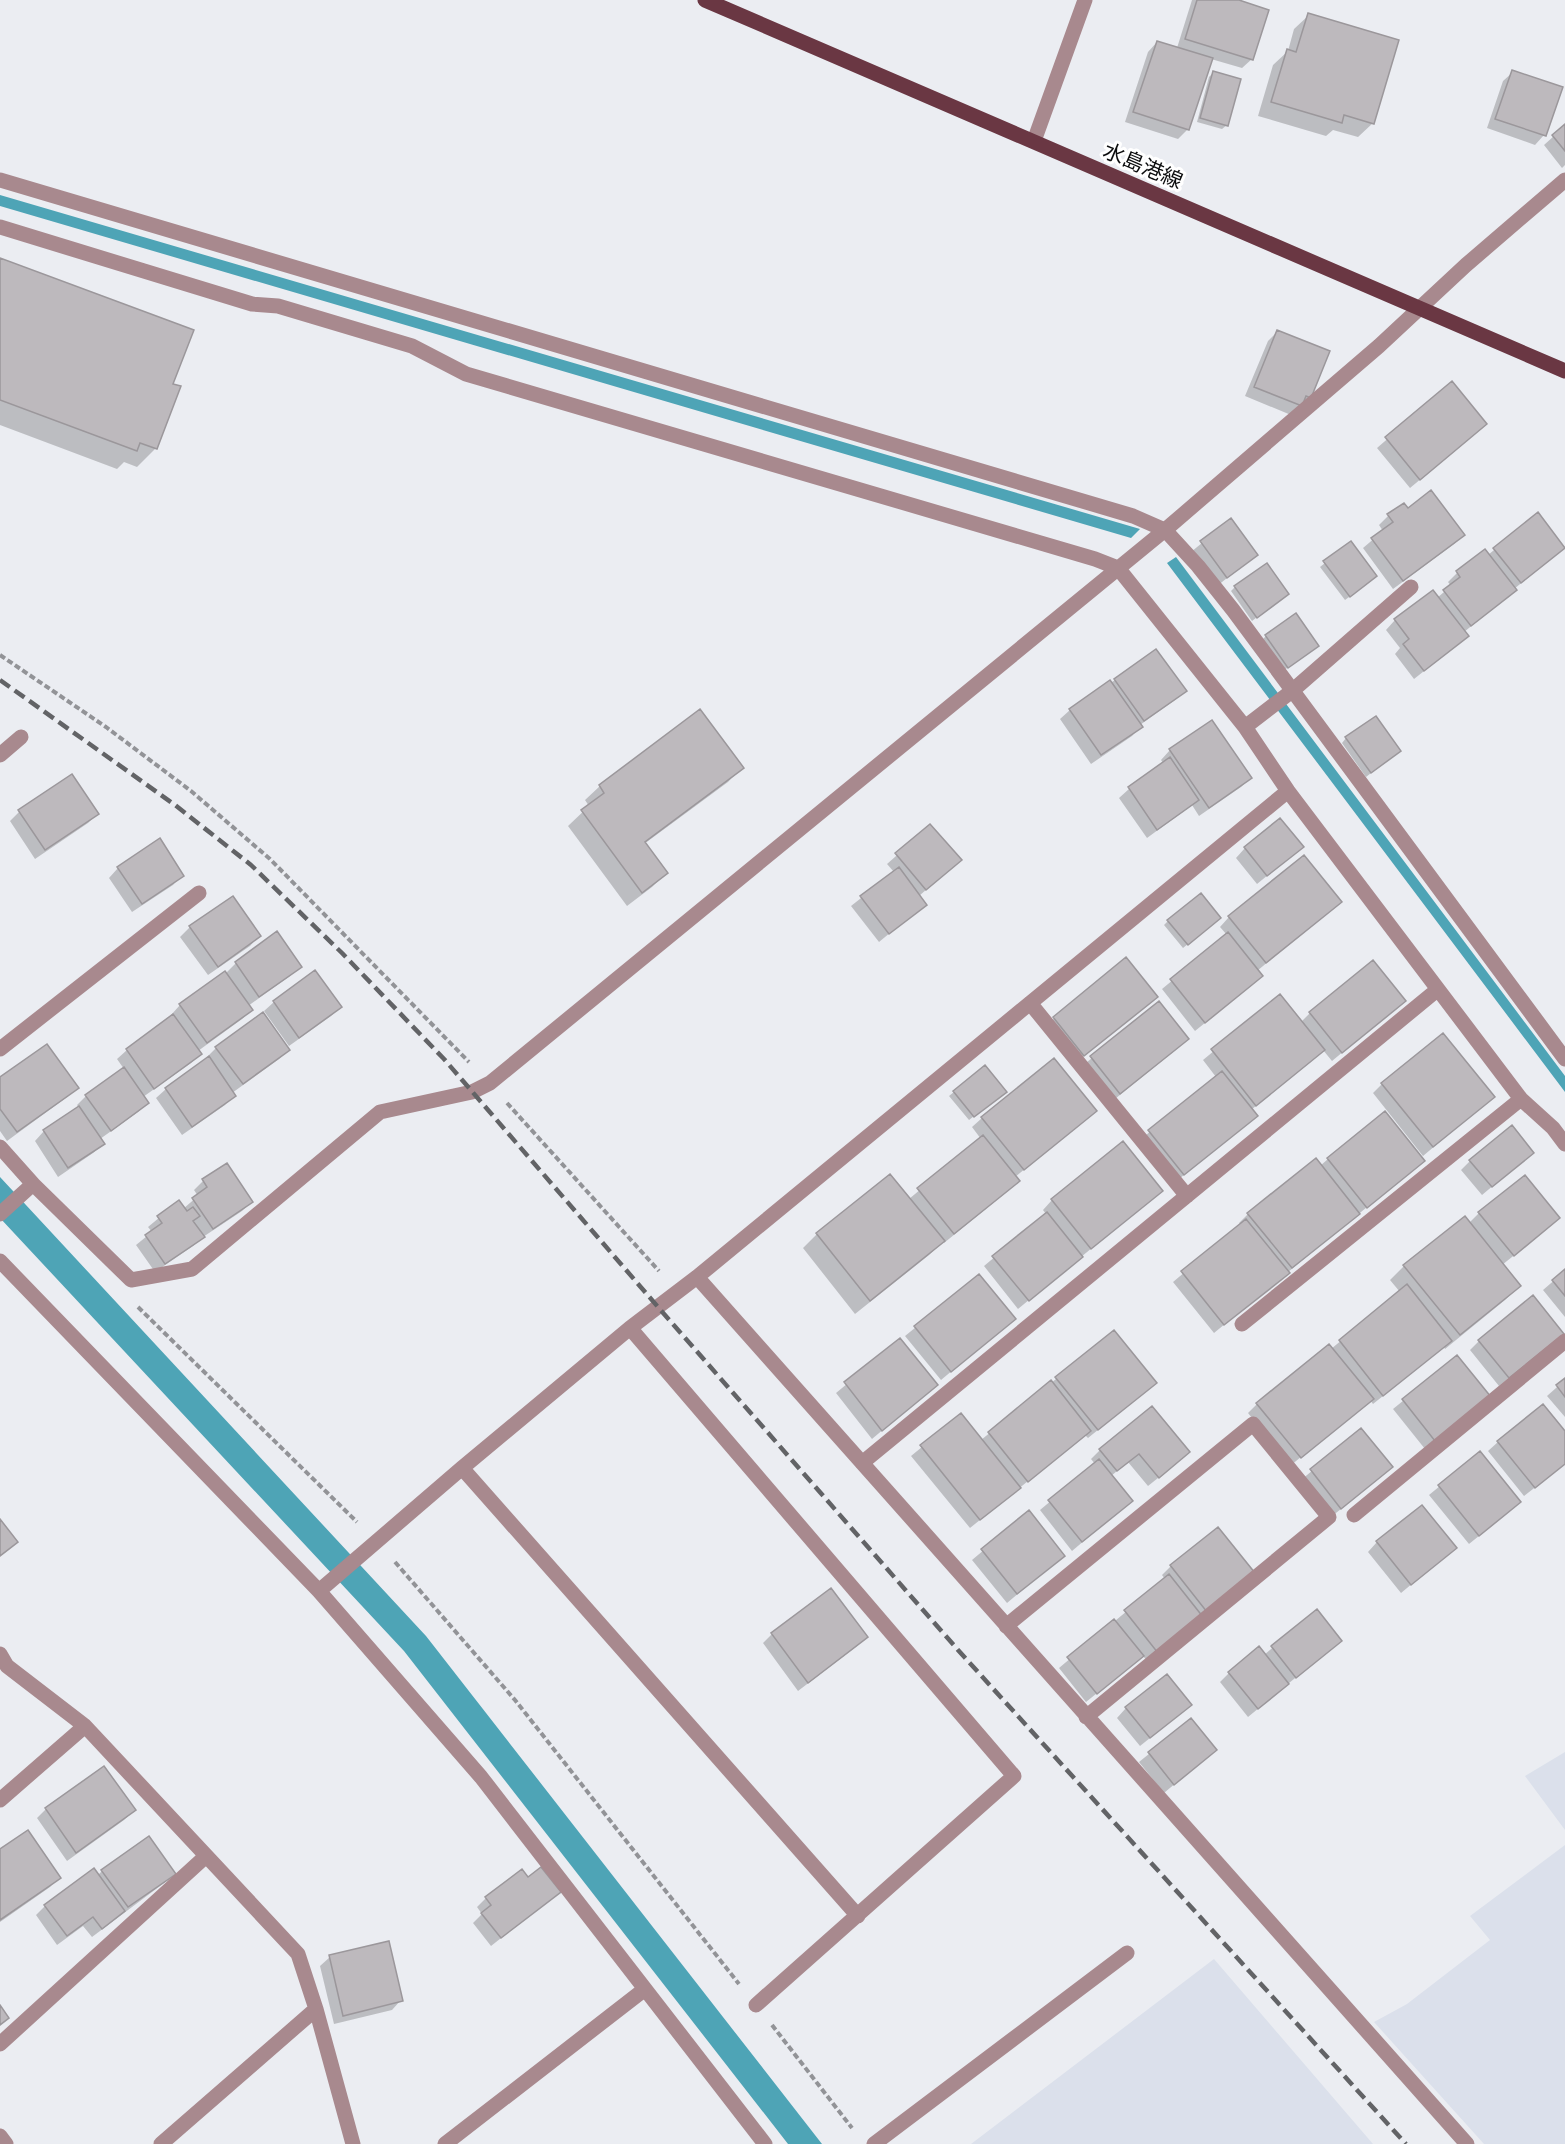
<svg xmlns="http://www.w3.org/2000/svg" width="1565" height="2144" font-family="'Fira Sans','Noto Sans JP',sans-serif">
<style>
.built{fill:#dbe0eb}
.water{fill:#4ea4b6}
.shadow{fill:#0003}
.building{fill:#bdb9bd;stroke:#9b979b;stroke-width:1.5}
.lines{fill:none;stroke-linecap:round;stroke-linejoin:round}
.path{stroke:#929397;stroke-width:4;stroke-dasharray:6 3;stroke-linecap:butt}
.minor{stroke:#a8898e;stroke-width:15}
.major{stroke:#6a3743;stroke-width:15}
.rail{stroke:#626366;stroke-width:4.5;stroke-dasharray:12 6;stroke-linecap:butt}
.labels{text-anchor:middle;dominant-baseline:central;stroke-width:6;stroke-linejoin:round;paint-order:stroke}
.street-label{font-size:21px;fill:#0b0c0d;stroke:#fff}
</style>
<rect width="100%" height="100%" fill="#ebedf2"/>
<path class="built" d="M1565,1752V1830L1525,1776Z
M1565,1845V2144H1484L1374,2022L1407,2004L1490,1940L1470,1916Z
M1214,1959L1373,2144H971Z"/>
<path class="water" d="M0,195L1140,529L1131,538L0,206Z
M1176,557L1565,1076V1092L1167,563Z
M0,1177L426,1636L822,2144H788L404,1651L0,1218Z"/>
<path class="shadow" d="M1192,0H1234L1252,59L1242,68L1211,59L1188,129L1178,139L1125,122L1148,52L1157,42L1177,48Z
M1309,15L1373,123L1358,137L1333,130L1326,136L1258,116L1273,65L1288,51L1294,29Z
M1513,72L1544,135L1535,145L1487,128L1503,81Z
M1213,73L1227,125L1222,129L1197,122L1209,77Z
M1565,126V165L1562,168L1544,145Z
M0,259L171,385L179,387L155,449L137,467L124,462L117,469L0,425Z
M1278,331L1309,397L1291,415L1245,396L1268,341Z
M1452,383L1476,433L1410,488L1377,448Z
M1407,510L1463,535L1454,544L1393,589L1363,548L1383,531L1379,525L1388,516Z
M1538,514L1555,556L1514,589L1515,590L1505,599L1464,632L1467,636L1457,645L1414,679L1395,654L1400,648L1386,630L1395,620L1437,598L1451,586L1448,582L1457,573L1484,551L1488,555Z
M1230,520L1256,555L1217,586L1191,552Z
M1350,543L1371,581L1345,600L1320,567Z
M1235,587L1287,594L1252,621L1231,591Z
M1266,636L1317,646L1283,671L1262,640Z
M1115,680L1185,691L1175,700L1140,725L1141,726L1132,736L1091,764L1060,719L1070,710Z
M700,711L742,767L728,782L644,844L666,873L652,887L627,906L568,826L589,806L585,800L600,786Z
M1346,738L1399,751L1366,777L1342,743Z
M1170,750L1250,778L1241,787L1199,816L1192,805L1147,838L1119,798L1129,789L1164,764L1161,760Z
M72,776L97,814L88,823L35,859L10,821L19,812Z
M930,826L950,869L919,896L925,904L879,942L851,906L894,872L887,864Z
M1302,847L1257,884L1236,858L1245,848Z
M118,868L182,875L173,885L132,912L109,878Z
M232,898L259,936L250,946L208,975L180,937L190,927Z
M1340,902L1257,971L1261,976L1252,985L1195,1031L1162,989L1227,935L1220,927L1229,917Z
M1168,921L1215,922L1183,948L1164,925Z
M276,934L300,967L290,976L248,1006L251,1010L242,1019L198,1051L200,1054L191,1063L143,1097L147,1103L138,1112L100,1139L103,1144L93,1153L58,1177L35,1141L44,1131L79,1108L77,1105L86,1096L124,1069L117,1059L127,1050L172,1016L171,1015L180,1005L225,974L236,963Z
M1126,959L1156,997L1074,1064L1044,1027Z
M315,972L340,1007L331,1016L289,1046L264,1011L274,1002Z
M1280,996L1301,1022L1310,1013L1404,1001L1332,1061L1323,1050L1251,1110L1246,1125L1174,1183L1140,1140L1216,1077L1203,1060Z
M1159,1003L1178,1048L1110,1103L1081,1067Z
M216,1048L288,1050L279,1059L232,1093L234,1095L225,1105L182,1135L156,1098L166,1089L208,1059L207,1057Z
M1054,1060L1095,1111L1015,1177L1018,1181L1009,1190L944,1243L943,1241L929,1255L855,1314L803,1248L817,1234L909,1199L981,1139L972,1127L982,1118Z
M985,1067L1000,1096L969,1120L949,1096Z
M0,1079L77,1088L67,1097L7,1141L0,1131Z
M1382,1084L1493,1097L1423,1156L1373,1093Z
M1123,1143L1161,1191L1018,1309L984,1266L1046,1214L1043,1210L1052,1200Z
M1532,1153L1482,1195L1461,1170L1470,1161Z
M1328,1159L1423,1161L1214,1333L1173,1282L1241,1225L1239,1223L1248,1214L1320,1166Z
M226,1165L251,1202L242,1211L203,1237L193,1246L155,1272L136,1245L152,1232L148,1227L178,1202L183,1209L198,1196L194,1190L203,1181Z
M1479,1213L1548,1228L1502,1265L1519,1286L1505,1300L1445,1349L1444,1347L1373,1404L1370,1400L1290,1466L1248,1413L1257,1404L1331,1349L1400,1292L1390,1280L1404,1266L1469,1223Z
M1565,1271V1317L1543,1290Z
M979,1276L1014,1319L941,1380L905,1336Z
M1562,1334L1499,1386L1470,1350L1479,1341Z
M900,1340L936,1385L872,1439L836,1393Z
M1457,1357L1489,1397L1425,1449L1393,1409Z
M1056,1379L1145,1392L1088,1438L1085,1435L970,1528L911,1456L961,1415L981,1440Z
M1565,1380V1417L1547,1396Z
M1152,1408L1178,1462L1148,1486L1128,1462L1111,1476L1131,1501L1072,1551L1040,1510L1095,1464L1091,1459L1100,1450Z
M1361,1430L1382,1476L1331,1517L1301,1480Z
M1565,1434V1464L1524,1496L1488,1451L1498,1442Z
M1480,1453L1510,1511L1469,1544L1429,1495Z
M1028,1513L1063,1556L1007,1603L972,1560Z
M1377,1542L1455,1548L1401,1593L1368,1552Z
M1171,1566L1253,1573L1148,1662L1143,1656L1086,1702L1059,1668L1165,1579L1162,1575Z
M1316,1611L1340,1641L1248,1717L1220,1682L1229,1673L1264,1655Z
M772,1634L866,1637L857,1646L798,1691L763,1643Z
M1126,1708L1180,1714L1140,1746L1117,1718Z
M1191,1720L1215,1750L1164,1793L1139,1762Z
M46,1809L134,1810L124,1820L67,1861L37,1818Z
M0,1851L59,1877L50,1887L0,1922Z
M102,1871L174,1873L164,1883L92,1937L83,1926L57,1945L36,1915L45,1906L97,1876Z
M528,1879L559,1892L491,1946L473,1923L482,1914L477,1907L486,1898Z
M330,1957L401,2000L392,2010L334,2024L320,1966Z"/>
<path class="building" d="M1197,0H1239L1269,10L1253,60L1185,39Z
M1308,13L1399,40L1374,124L1344,115L1342,123L1271,102L1287,49L1296,52Z
M1157,41L1213,58L1189,130L1133,112Z
M1512,70L1563,87L1546,136L1495,119Z
M1213,71L1241,79L1228,126L1200,118Z
M1565,124V151L1552,135Z
M0,258L194,330L173,384L181,386L157,449L140,443L137,451L0,400Z
M1277,330L1330,351L1311,398L1306,396L1302,406L1254,387Z
M1452,381L1487,424L1420,480L1385,437Z
M1431,490L1465,535L1403,581L1371,538L1393,522L1387,514L1404,503L1408,508Z
M1538,512L1565,548L1521,583L1493,548Z
M1231,518L1258,555L1227,578L1200,541Z
M1351,541L1377,576L1350,597L1323,561Z
M1485,549L1517,590L1471,626L1443,590L1460,577L1456,571Z
M1267,563L1289,594L1257,618L1234,586Z
M1433,590L1469,636L1424,671L1403,644L1409,639L1394,619Z
M1296,613L1319,646L1288,668L1265,635Z
M1156,649L1187,691L1144,721L1114,679Z
M1110,680L1143,727L1101,755L1069,709Z
M700,709L744,768L645,842L668,873L642,893L581,810L604,793L599,785Z
M1376,716L1401,751L1371,773L1345,737Z
M1212,720L1252,778L1209,808L1169,749Z
M1170,757L1199,800L1157,830L1128,787Z
M72,774L99,814L45,850L18,810Z
M1280,818L1304,847L1267,876L1244,847Z
M930,824L962,860L926,890L895,853Z
M160,838L184,876L142,904L117,867Z
M1304,855L1342,902L1266,963L1228,916Z
M899,867L927,905L889,934L860,896Z
M1201,893L1221,918L1188,945L1167,920Z
M233,896L261,936L218,967L189,926Z
M277,931L302,967L259,997L235,962Z
M1228,932L1263,976L1205,1023L1170,979Z
M1126,957L1158,997L1084,1056L1053,1017Z
M1373,960L1406,1001L1342,1053L1309,1012Z
M315,970L342,1007L299,1038L273,1001Z
M225,971L253,1010L207,1043L179,1004Z
M1280,994L1325,1050L1256,1106L1211,1049Z
M1159,1001L1189,1039L1120,1094L1090,1056Z
M263,1012L290,1050L243,1084L215,1047Z
M173,1014L202,1054L154,1089L126,1049Z
M1443,1033L1495,1097L1433,1147L1381,1083Z
M47,1044L79,1088L17,1132L0,1109V1077Z
M209,1056L236,1096L192,1127L165,1088Z
M1054,1058L1097,1111L1024,1170L981,1117Z
M985,1065L1007,1092L974,1117L953,1091Z
M124,1067L149,1103L111,1131L85,1095Z
M1222,1071L1258,1116L1184,1175L1148,1130Z
M79,1106L105,1144L68,1168L43,1130Z
M1385,1111L1425,1161L1367,1208L1327,1158Z
M1512,1125L1534,1153L1492,1187L1469,1160Z
M983,1135L1020,1181L954,1234L917,1188Z
M1123,1141L1163,1191L1091,1249L1051,1199Z
M1316,1158L1360,1214L1292,1268L1247,1213Z
M227,1163L253,1202L213,1229L192,1198L207,1187L202,1179Z
M890,1174L945,1241L870,1301L816,1233Z
M1525,1175L1560,1218L1514,1256L1478,1212Z
M179,1200L187,1211L193,1207L200,1216L193,1221L205,1237L165,1264L145,1235L162,1223L157,1216Z
M1047,1212L1083,1257L1029,1301L992,1256Z
M1465,1216L1521,1286L1460,1335L1403,1265Z
M1246,1219L1290,1273L1224,1325L1181,1271Z
M1565,1269V1296L1552,1280Z
M979,1274L1016,1319L951,1372L914,1326Z
M1407,1284L1452,1341L1383,1396L1339,1340Z
M1533,1295L1564,1334L1509,1378L1478,1340Z
M1114,1330L1157,1383L1098,1430L1055,1377Z
M900,1338L938,1385L882,1431L844,1382Z
M1329,1344L1374,1399L1301,1458L1256,1403Z
M1457,1355L1491,1397L1435,1441L1402,1399Z
M1565,1378V1397L1556,1385Z
M1051,1380L1091,1431L1028,1482L988,1432Z
M1543,1404L1565,1431V1464L1535,1488L1497,1441Z
M1152,1406L1190,1452L1159,1478L1139,1454L1117,1471L1099,1449Z
M961,1413L1021,1488L980,1520L920,1445Z
M1361,1428L1393,1467L1341,1509L1310,1469Z
M1480,1451L1521,1502L1479,1536L1438,1485Z
M1099,1459L1133,1501L1082,1542L1048,1500Z
M1422,1505L1457,1548L1411,1585L1376,1541Z
M1029,1510L1065,1556L1017,1594L981,1549Z
M0,1519L18,1542L0,1556Z
M1218,1527L1255,1573L1207,1612L1170,1565Z
M1169,1574L1203,1617L1158,1653L1124,1610Z
M831,1588L868,1637L808,1683L771,1633Z
M1317,1609L1342,1641L1296,1678L1271,1646Z
M1114,1619L1144,1656L1097,1694L1067,1657Z
M1259,1646L1289,1684L1258,1709L1228,1672Z
M1167,1674L1192,1705L1150,1738L1125,1707Z
M1191,1718L1217,1750L1174,1785L1148,1752Z
M104,1766L136,1810L76,1853L45,1808Z
M28,1830L61,1878L0,1920V1849Z
M149,1836L176,1874L128,1907L101,1870Z
M541,1867L561,1892L501,1938L481,1913L491,1905L485,1897L522,1869L528,1877Z
M94,1868L125,1911L102,1929L93,1917L67,1936L44,1905Z
M389,1941L403,2001L343,2016L329,1955Z
M0,2005L9,2018L0,2025Z"/>
<g class="lines">
<path class="path" d="M0,655L106,727L191,791L270,859L469,1062
M507,1103L659,1271
M138,1307L357,1522
M395,1562L515,1700L739,1984
M772,2025L852,2128"/>
<path class="minor" d="M1034,141L1085,0
M0,180L1133,516L1165,530L1198,566L1233,610L1565,1059
M0,227L252,304L278,306L412,346L466,374L1095,559L1118,568L1245,727L1288,791L1521,1099L1553,1128L1565,1144
M1245,727L1292,691L1411,587
M0,755L21,737
M1030,1003L1187,1196
M0,1049L199,893
M0,1147L33,1184
M0,1214L33,1184L131,1280L192,1269L380,1112L472,1092L490,1083L1165,530L1379,346L1466,265L1565,180
M0,1261L319,1591L481,1777L765,2144
M697,1277L1467,2144
M1242,1324L1521,1099
M630,1328L1014,1776L756,2005
M862,1463L1437,990
M462,1468L858,1916
M1354,1515L1565,1341
M319,1591L462,1468L630,1328L697,1277L1288,791
M1006,1626L1253,1424L1329,1517L1086,1717
M0,1654L7,1666L85,1726
M0,1800L85,1726L298,1954L316,2009L353,2144
M0,2044L205,1857
M0,2136L6,2144
M161,2144L316,2009
M445,2144L645,1989
M874,2144L1127,1953"/>
<path class="major" d="M705,0L1565,371"/>
<path class="rail" d="M0,680L175,805L251,865L342,953L444,1059L658,1307L958,1650L1406,2144"/>
</g>
<g class="labels">
<g class="street-label">
<text transform="translate(1143 166) rotate(23)">水島港線</text>
</g>
</g>
</svg>
